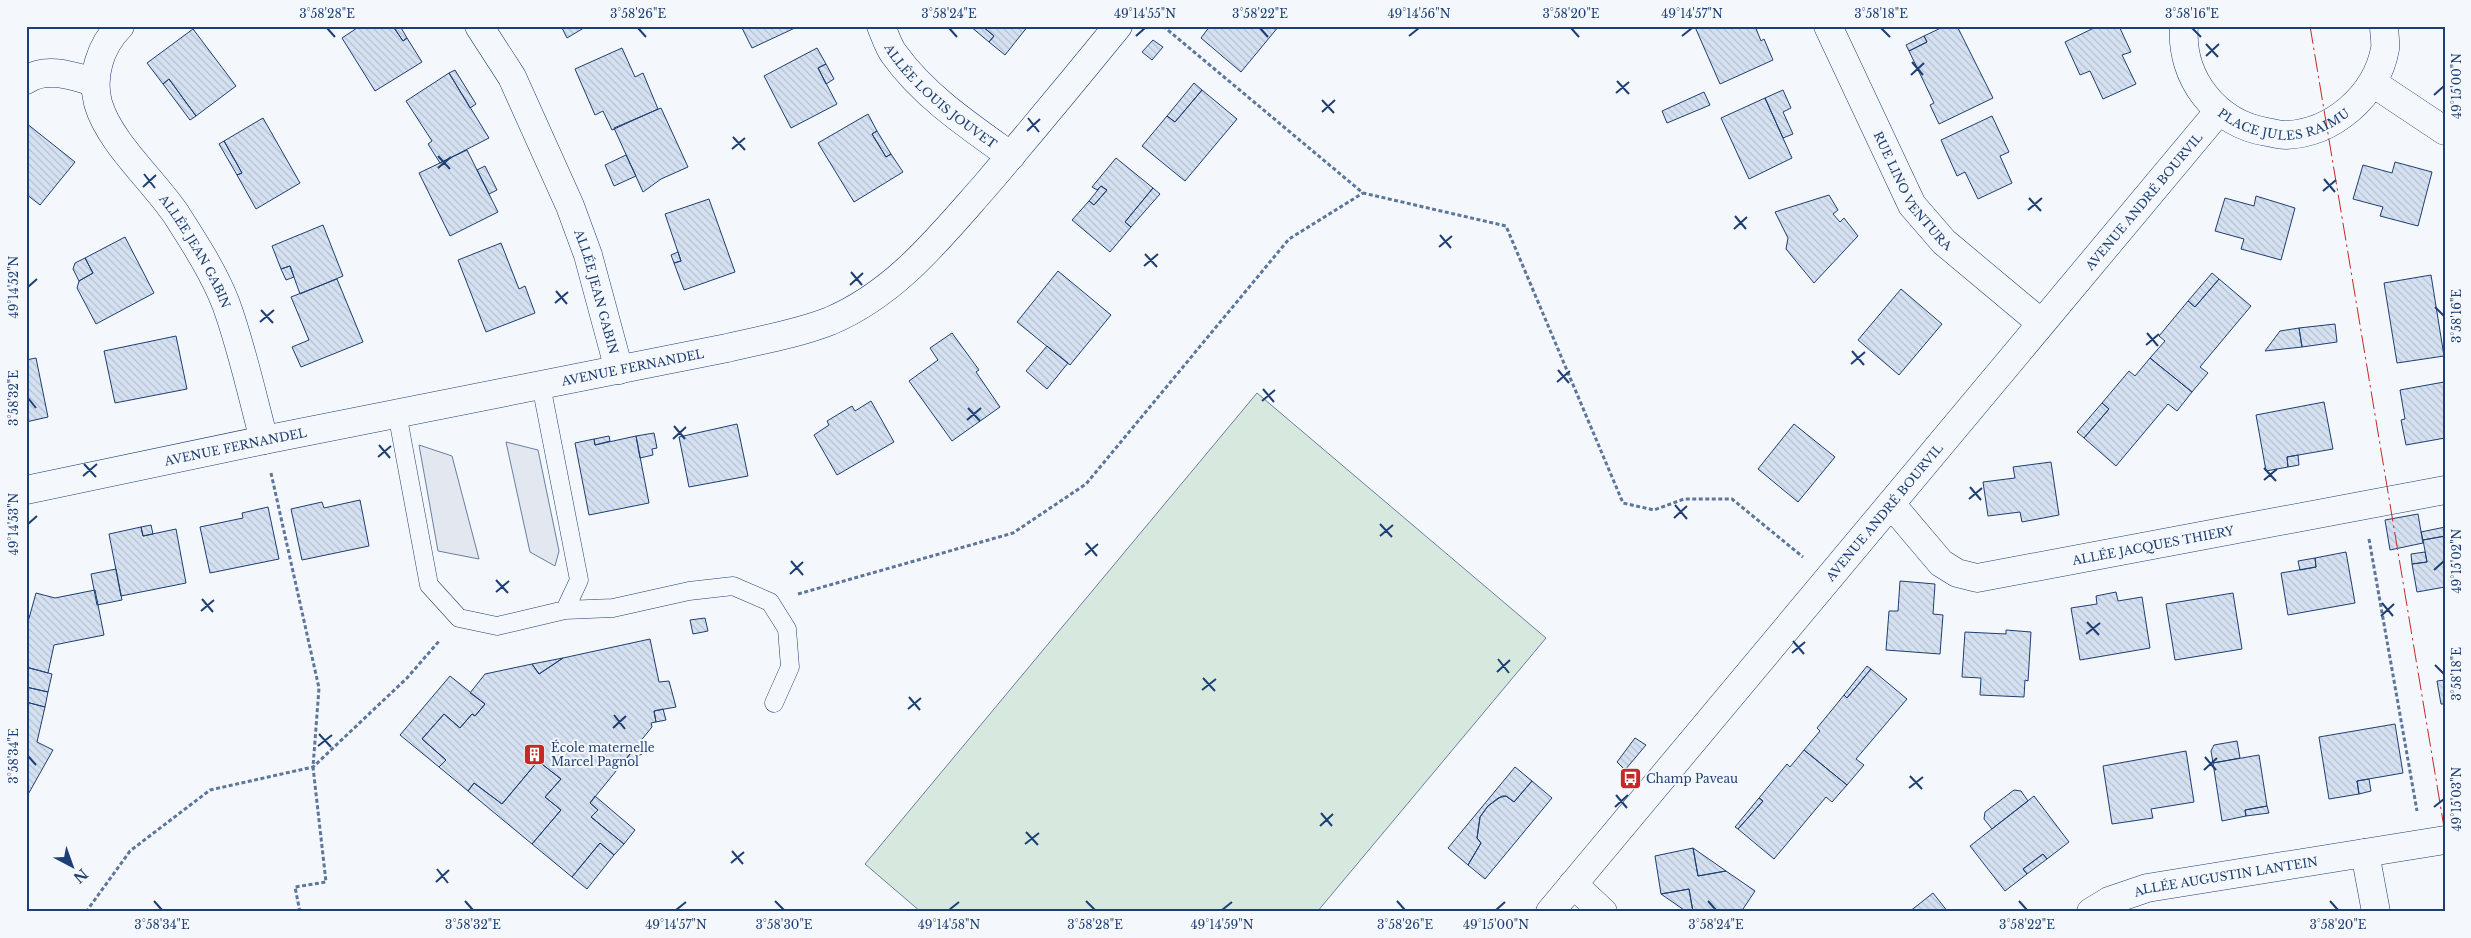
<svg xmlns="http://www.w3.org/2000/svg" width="2471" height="938" font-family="'Libre Baskerville',serif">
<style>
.park{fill:#d7e8df;stroke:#687fa3}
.parking{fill:#e3e8f0;stroke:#687fa3}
.building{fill:url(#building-back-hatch);stroke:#1d3f73}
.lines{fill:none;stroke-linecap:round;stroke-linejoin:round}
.lane-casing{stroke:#1d3f73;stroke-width:19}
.street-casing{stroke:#1d3f73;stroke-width:29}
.path{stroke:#5e769c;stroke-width:3;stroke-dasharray:4 2.5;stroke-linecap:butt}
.lane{stroke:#f4f7fb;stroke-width:18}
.street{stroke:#f4f7fb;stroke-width:28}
.power{stroke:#c62828;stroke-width:1;stroke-dasharray:18 4 2.5 4;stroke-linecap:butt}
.ticks{fill:none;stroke:#1d3f73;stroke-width:2}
.labels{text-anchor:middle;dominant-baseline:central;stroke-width:4;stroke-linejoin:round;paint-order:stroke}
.street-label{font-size:12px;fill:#1d3f73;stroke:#f4f7fb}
.poi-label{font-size:12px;fill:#1d3f73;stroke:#f4f7fb;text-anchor:start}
.neatline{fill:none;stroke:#1d3f73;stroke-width:2}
.ticks-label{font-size:12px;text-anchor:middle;fill:#1d3f73}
</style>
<defs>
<pattern id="building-back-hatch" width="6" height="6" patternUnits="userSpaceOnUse" patternTransform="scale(1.25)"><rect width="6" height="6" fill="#d5e0f0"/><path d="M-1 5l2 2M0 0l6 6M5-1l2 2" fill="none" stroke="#b6c1d1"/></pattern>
</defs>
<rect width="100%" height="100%" fill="#f4f7fb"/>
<path class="park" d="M1257,393L1546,638L1317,912H921L865,864Z"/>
<path class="parking" d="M506,442L538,450L559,551L555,566L530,552Z
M419,445L452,456L479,559L438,551Z"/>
<path class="building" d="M360,26H393L403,41L407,38L422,62L375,91L342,38Z
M396,26H400L407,38L403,41L394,28Z
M561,26H587L567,38Z
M741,26H797V27L752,48Z
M970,26H982L994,36L989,42Z
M982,26H1028L1005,55L989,42L994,36Z
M1210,26H1279L1241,72L1201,38Z
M1755,26L1761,41L1764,39L1773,60L1720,84L1695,27Z
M1945,26H1957L1993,98L1939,124L1930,105L1934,103L1909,51L1927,42L1924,36Z
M2098,26H2119L2131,52L2122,55L2136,84L2103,99L2090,71L2080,75L2065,42Z
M193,29L236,86L196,116L169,79L163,84L147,63Z
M1924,36L1927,42L1909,51L1906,45Z
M1153,40L1163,47L1152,60L1142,52Z
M622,48L635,77L643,73L658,109L612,130L603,111L595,115L575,69Z
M817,48L826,64L818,68L837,104L791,128L764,76Z
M826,64L834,79L826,84L818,68Z
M455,70L476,104L470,108L449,73Z
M449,73L489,138L440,163L428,144L432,141L406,101Z
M169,79L196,116L190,120L163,84Z
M1194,83L1202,90L1175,122L1167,116Z
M1202,90L1237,119L1185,181L1142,146L1167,116L1175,122Z
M1783,90L1791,108L1783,112L1793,134L1783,138L1765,98Z
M1704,92L1710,105L1667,123L1662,111Z
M1765,98L1792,158L1749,179L1721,118Z
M661,108L688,167L661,179L643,192L614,128Z
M868,114L877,131L872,134L886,157L891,154L903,172L854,202L818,143Z
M1992,116L2009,152L2000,156L2012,183L1978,199L1965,172L1957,176L1941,140Z
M263,118L300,183L256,209L237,175L242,173L224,141Z
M26,123L75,162L40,205L26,194Z
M877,131L891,154L886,157L872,134Z
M224,141L242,173L237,175L219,144Z
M467,150L498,212L450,236L419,173Z
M626,155L636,176L614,186L605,165Z
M1116,158L1153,188L1125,222L1131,227L1110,252L1072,220L1089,201L1094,205L1107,190L1101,186L1097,190L1092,187Z
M2395,162L2432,172L2418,226L2380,216L2383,207L2353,199L2363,165L2392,173Z
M485,166L497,190L489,194L477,170Z
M1101,186L1107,190L1094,205L1089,201Z
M1153,188L1160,194L1131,227L1125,222Z
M1829,195L1838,210L1833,214L1840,222L1844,218L1858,236L1814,283L1786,249L1788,238L1775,212Z
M2256,196L2295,208L2281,260L2241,249L2244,239L2215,231L2225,198L2254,206Z
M709,199L735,272L684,290L674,263L681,261L665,214Z
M323,225L343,276L300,294L290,266L281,269L272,246Z
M125,237L154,293L96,324L77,288L79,281L93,273L85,258Z
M501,243L519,289L525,286L535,313L486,332L458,260Z
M678,252L681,261L674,263L671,255Z
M85,258L93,273L79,281L73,269L75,263Z
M290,266L294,277L286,280L281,269Z
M1058,271L1111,315L1070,365L1017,322Z
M2212,273L2219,279L2195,307L2188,301Z
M2431,275L2444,356L2397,363L2384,283Z
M337,279L363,342L301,367L292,347L309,340L291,297Z
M2219,279L2251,306L2200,367L2208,373L2192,392L2150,358L2165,341L2159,336L2188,301L2195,307Z
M1901,289L1942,324L1899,375L1858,340Z
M2335,324L2337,342L2302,347L2299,328Z
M2299,328L2302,347L2265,351L2280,331Z
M952,333L979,370L976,372L1000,407L952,441L909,381L938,360L930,348Z
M176,336L187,389L115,403L104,351Z
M1047,346L1068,363L1047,389L1026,371Z
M36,358L48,417L26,422V360Z
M2150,358L2192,392L2177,411L2168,404L2116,466L2084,438L2109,409L2102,403L2129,371L2135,376Z
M2444,382L2445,438L2406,445L2401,420L2405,419L2400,390Z
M871,401L894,442L837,475L814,435L829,425L827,421L852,406L855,411Z
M2324,402L2333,449L2287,457L2288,467L2266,471L2256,415Z
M2102,403L2109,409L2084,438L2077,432Z
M737,424L748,476L689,487L679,437Z
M1794,424L1835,457L1798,502L1758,469Z
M654,433L657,448L652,449L653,455L640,458L636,436Z
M609,436L610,441L595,445L594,439Z
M636,436L649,503L589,515L575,443L594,439L595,445Z
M2298,455L2299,465L2288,467L2287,457Z
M2051,462L2059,515L2022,522L2020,512L1988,516L1983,482L2015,478L2013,467Z
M360,500L369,546L302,560L291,509L322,502L324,508Z
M268,507L279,559L210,573L200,527L243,518L242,513Z
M2418,514L2423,543L2390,550L2385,520Z
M151,525L153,534L143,536L141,527Z
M141,527L143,536L176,529L186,583L121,596L109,534Z
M2445,527V536L2423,540L2421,532Z
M2445,536V587L2417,592L2412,564L2427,562L2423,540Z
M2346,552L2355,603L2288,615L2281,573L2316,567L2315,558Z
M2425,552L2427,562L2412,564L2411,554Z
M2315,558L2316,567L2300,570L2298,561Z
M116,569L122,600L97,605L91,574Z
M1900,581L1935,584L1933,614L1943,615L1940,654L1886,650L1889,611H1898Z
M95,590L104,635L54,645L48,673L26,667V629L36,593L55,598Z
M2116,592L2118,601L2142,597L2150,648L2080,660L2071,608L2097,604L2096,596Z
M2233,593L2242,649L2175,660L2166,604Z
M705,618L708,631L693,634L690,620Z
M2006,630L2031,632L2028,681L2025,680L2024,697L1980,695L1981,678L1962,677L1965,632L2006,634Z
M650,639L659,682L669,681L676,707L654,711L656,722L651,723L652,727L590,803L598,810L591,817L624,844L614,855L600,843L572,877L532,844L561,810L545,797L561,779L538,761L502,804L474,783L468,791L439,767L446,760L422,739L444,714L460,728L472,714L475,716L485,704L470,693L485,674L532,664L539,674L563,658Z
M563,658L539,674L532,664Z
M1867,666L1871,669L1847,698L1844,695Z
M26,667L52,674L48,692L26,687Z
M1871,669L1907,699L1856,759L1864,765L1847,785L1804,750L1820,731L1817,728L1831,711L1844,695L1847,698Z
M450,676L485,704L475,716L472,714L460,728L444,714L422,739L446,760L439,767L400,735Z
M2445,680V710L2444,704H2441L2437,681Z
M26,687L48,692L45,707L26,702Z
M26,702L45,707L37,742L53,750L26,798Z
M663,709L666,720L656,722L654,711Z
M2395,724L2403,773L2357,781L2359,794L2329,799L2319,737Z
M1635,738L1646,745L1625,770L1617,762Z
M2237,741L2240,758L2213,763L2211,751L2214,745Z
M636,747L642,754L622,764Z
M1804,750L1847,785L1832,802L1826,797L1774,859L1738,829L1763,801L1759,798L1787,764L1790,767Z
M2186,751L2194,802L2151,809L2153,818L2112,824L2103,766Z
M2259,755L2267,806L2245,810L2246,816L2222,821L2213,763Z
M538,761L561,779L545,797L561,810L532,844L468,791L474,783L502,804Z
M1515,767L1532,781L1514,802L1506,796H1502L1488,806L1480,817L1477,838L1481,843L1468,865L1448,848Z
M2369,779L2371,791L2359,794L2357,781Z
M1532,781L1552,798L1485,879L1468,865L1481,843L1477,838L1480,817L1488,806L1498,798L1506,796L1514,802Z
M2014,790L2021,791L2028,801L1992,829L1984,819L1985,812Z
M595,796L635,830L624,844L591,817L598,810L590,803Z
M2034,796L2069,842L2047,859L2043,854L2023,869L2027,874L2005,891L1970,846Z
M1759,798L1763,801L1738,829L1735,827Z
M2267,806L2269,813L2246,816L2245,810Z
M600,843L614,855L587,889L572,877Z
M1693,848L1726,871L1698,876Z
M1693,848L1698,876L1726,871L1755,891L1741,912H1693L1689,889L1661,894L1655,856Z
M2043,854L2047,859L2027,874L2023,869Z
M1689,889L1693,912H1687L1661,894Z
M1933,893L1948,912H1909Z"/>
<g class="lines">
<defs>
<path id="lane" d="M397,413L429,585L459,618L497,626L565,610L579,580L541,385
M565,610L613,608L689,591L733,586L770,602L787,629L790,667L774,703"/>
<g id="street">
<path id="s1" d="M120,26C100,46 91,76 98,103C109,142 153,180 176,214C194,242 214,273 226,304C242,348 252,395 264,440"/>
<path id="s2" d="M479,26L512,77L570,206L588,255L619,370"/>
<path id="s3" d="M881,26C885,35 888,46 894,54C924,96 969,126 1011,156"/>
<path id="s4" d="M1828,26L1912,205L1944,242L2041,323"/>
<path id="s5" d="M2184,26C2180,78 2216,124 2267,132C2273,133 2280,135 2286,135C2333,133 2376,96 2385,49C2386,42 2384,33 2384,26"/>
<path d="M26,80C46,66 73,76 94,82"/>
<path d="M2373,83L2445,131"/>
<path id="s6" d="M26,490L264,440L727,348C761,340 797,334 830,321C896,293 939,238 985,186C1030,133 1074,80 1118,26"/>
<path id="s7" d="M1891,504L1941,563L1957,573L1977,578L2445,490"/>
<path d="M2365,853L2376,912"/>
<path d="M1573,884L1603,912"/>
<path id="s8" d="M1550,912L2218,112"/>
<path id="s9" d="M2091,912L2109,901L2147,888L2445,840"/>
</g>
</defs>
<use href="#lane" class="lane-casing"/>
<use href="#street" class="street-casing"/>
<path class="path" d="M1163,26L1363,193L1506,226L1623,503L1654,510L1684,499H1732L1803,557
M271,473L319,688L313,767L326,882L295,887L300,912
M2369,539L2417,811
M798,594L1013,533L1086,484L1289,239L1363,193
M86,912L130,851L210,790L313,767L407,678L440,640"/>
<use href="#lane" class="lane"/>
<use href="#street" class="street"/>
<path class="power" d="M2310,26L2445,833"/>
</g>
<path class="ticks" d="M327,28L335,37M638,28L646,37M949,28L957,37M1260,28L1268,37M1571,28L1579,37M1881,28L1890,37M2192,28L2201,37M1136,36L1145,28M1409,36L1419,28M1682,36L1692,28M2206,44L2218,57M2206,56L2219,44M1912,62L1923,75M1911,75L1924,63M1617,81L1629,94M1616,93L1629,82M2434,95L2444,86M1322,100L1334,113M1322,112L1335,100M1028,118L1039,132M1027,131L1040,119M733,137L745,150M732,149L745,138M438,156L450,169M438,168L451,157M144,174L155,188M2324,179L2335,192M143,187L156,175M2323,191L2336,180M2029,198L2041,211M2028,210L2042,198M1735,216L1746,229M1734,229L1747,217M1440,235L1451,248M1439,247L1452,236M1145,254L1157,267M1144,266L1158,254M851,272L862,285M850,285L863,273M28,287L37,279M556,291L567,304M555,303L568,292M2435,307L2444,316M261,310L273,323M260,322L274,310M2147,333L2158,346M2146,345L2159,334M1852,351L1864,365M1851,364L1865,352M1558,370L1569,383M1557,382L1570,371M1263,389L1274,402M28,398L36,408M1262,401L1275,390M968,408L980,421M967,420L981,408M674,426L685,439M673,439L686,427M379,445L390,458M378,457L391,446M84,464L96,477M2264,468L2276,481M83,476L97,464M2264,480L2277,469M1970,487L1981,500M1969,499L1982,488M1675,505L1687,519M1674,518L1687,506M28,524L37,516M1380,524L1392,537M1380,536L1393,525M1086,543L1097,556M1085,555L1098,544M791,561L803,575M2434,570L2444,561M790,574L803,562M496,580L508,593M496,592L509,581M202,599L213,612M2382,603L2393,616M201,611L214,600M2381,616L2394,604M2087,622L2099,635M2086,634L2100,623M1793,641L1804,654M1792,653L1805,642M1498,659L1509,673M2435,665L2444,674M1497,672L1510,660M1203,678L1215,691M1202,690L1216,679M909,697L920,710M908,709L921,698M614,715L625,729M613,728L626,716M319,734L331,747M318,746L332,735M28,756L36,765M2205,757L2216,770M2204,770L2217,758M1910,776L1922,789M1909,788L1923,777M1616,795L1627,808M1615,807L1628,795M2434,807L2444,799M1321,813L1332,826M1320,826L1333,814M1026,832L1038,845M1025,844L1039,833M732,851L743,864M731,863L744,852M437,869L448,883M436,882L449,870M154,901L162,910M465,901L473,910M775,901L784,910M1086,901L1095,910M1397,901L1405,910M1708,901L1716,910M2019,901L2027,910M2330,901L2338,910M676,910L686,902M949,910L959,902M1222,910L1232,902M1496,910L1505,902"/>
<defs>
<symbol id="building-square" viewBox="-11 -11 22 22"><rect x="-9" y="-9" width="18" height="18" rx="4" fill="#c62828" stroke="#f4f7fb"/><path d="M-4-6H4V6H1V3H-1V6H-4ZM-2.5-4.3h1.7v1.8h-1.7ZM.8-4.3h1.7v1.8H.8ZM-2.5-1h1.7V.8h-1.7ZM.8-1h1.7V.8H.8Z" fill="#fff"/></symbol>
<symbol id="bus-square" viewBox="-11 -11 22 22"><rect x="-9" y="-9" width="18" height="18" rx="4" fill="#c62828" stroke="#f4f7fb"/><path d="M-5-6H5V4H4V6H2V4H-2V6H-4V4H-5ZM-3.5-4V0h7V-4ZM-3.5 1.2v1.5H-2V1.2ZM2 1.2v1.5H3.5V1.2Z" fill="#fff"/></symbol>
</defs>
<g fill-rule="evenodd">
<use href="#building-square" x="522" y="742" width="25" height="25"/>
<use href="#bus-square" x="1618" y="766" width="25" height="25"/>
</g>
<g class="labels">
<g class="street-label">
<text stroke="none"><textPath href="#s3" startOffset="94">ALLÉE LOUIS JOUVET</textPath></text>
<text stroke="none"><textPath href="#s5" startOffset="165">PLACE JULES RAIMU</textPath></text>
<text stroke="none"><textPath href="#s4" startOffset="186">RUE LINO VENTURA</textPath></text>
<text stroke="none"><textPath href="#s8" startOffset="926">AVENUE ANDRÉ BOURVIL</textPath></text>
<text stroke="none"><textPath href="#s1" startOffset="262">ALLÉE JEAN GABIN</textPath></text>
<text stroke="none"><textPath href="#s2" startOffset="292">ALLÉE JEAN GABIN</textPath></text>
<text stroke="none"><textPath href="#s6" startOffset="619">AVENUE FERNANDEL</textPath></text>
<text stroke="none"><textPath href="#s6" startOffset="214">AVENUE FERNANDEL</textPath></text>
<text stroke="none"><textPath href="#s8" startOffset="521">AVENUE ANDRÉ BOURVIL</textPath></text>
<text stroke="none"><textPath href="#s7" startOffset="296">ALLÉE JACQUES THIERY</textPath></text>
<text stroke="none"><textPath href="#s9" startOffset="141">ALLÉE AUGUSTIN LANTEIN</textPath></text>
</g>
<g class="poi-label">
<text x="551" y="747">École maternelle<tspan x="551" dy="14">Marcel Pagnol</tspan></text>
<text x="1646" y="778">Champ Paveau</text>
</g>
</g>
<rect width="2471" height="938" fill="none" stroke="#f4f7fb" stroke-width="55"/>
<g transform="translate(72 866) rotate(139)" stroke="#f4f7fb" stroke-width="4" paint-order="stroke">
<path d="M0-4L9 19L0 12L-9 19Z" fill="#1d3f73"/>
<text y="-8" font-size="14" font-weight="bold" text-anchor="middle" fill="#1d3f73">N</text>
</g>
<rect x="28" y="28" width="2416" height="882" class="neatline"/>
<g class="ticks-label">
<text x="327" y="18">3°58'28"E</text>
<text x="638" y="18">3°58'26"E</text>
<text x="949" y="18">3°58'24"E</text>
<text x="1145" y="18">49°14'55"N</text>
<text x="1260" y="18">3°58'22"E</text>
<text x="1419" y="18">49°14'56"N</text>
<text x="1571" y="18">3°58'20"E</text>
<text x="1692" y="18">49°14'57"N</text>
<text x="1881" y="18">3°58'18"E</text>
<text x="2192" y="18">3°58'16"E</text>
<text transform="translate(2457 86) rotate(-90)" y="4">49°15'00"N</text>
<text transform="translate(14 287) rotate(-90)" y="4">49°14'52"N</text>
<text transform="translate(2457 316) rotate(-90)" y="4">3°58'16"E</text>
<text transform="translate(14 398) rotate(-90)" y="4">3°58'32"E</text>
<text transform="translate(14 524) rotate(-90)" y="4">49°14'53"N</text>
<text transform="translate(2457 561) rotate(-90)" y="4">49°15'02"N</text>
<text transform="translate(2457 674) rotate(-90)" y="4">3°58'18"E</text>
<text transform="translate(14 756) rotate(-90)" y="4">3°58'34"E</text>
<text transform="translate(2457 799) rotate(-90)" y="4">49°15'03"N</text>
<text x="162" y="929">3°58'34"E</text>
<text x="473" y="929">3°58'32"E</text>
<text x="676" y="929">49°14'57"N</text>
<text x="784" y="929">3°58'30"E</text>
<text x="949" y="929">49°14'58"N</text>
<text x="1095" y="929">3°58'28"E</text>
<text x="1222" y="929">49°14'59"N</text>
<text x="1405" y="929">3°58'26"E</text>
<text x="1496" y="929">49°15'00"N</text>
<text x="1716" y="929">3°58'24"E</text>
<text x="2027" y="929">3°58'22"E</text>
<text x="2338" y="929">3°58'20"E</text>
</g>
</svg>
